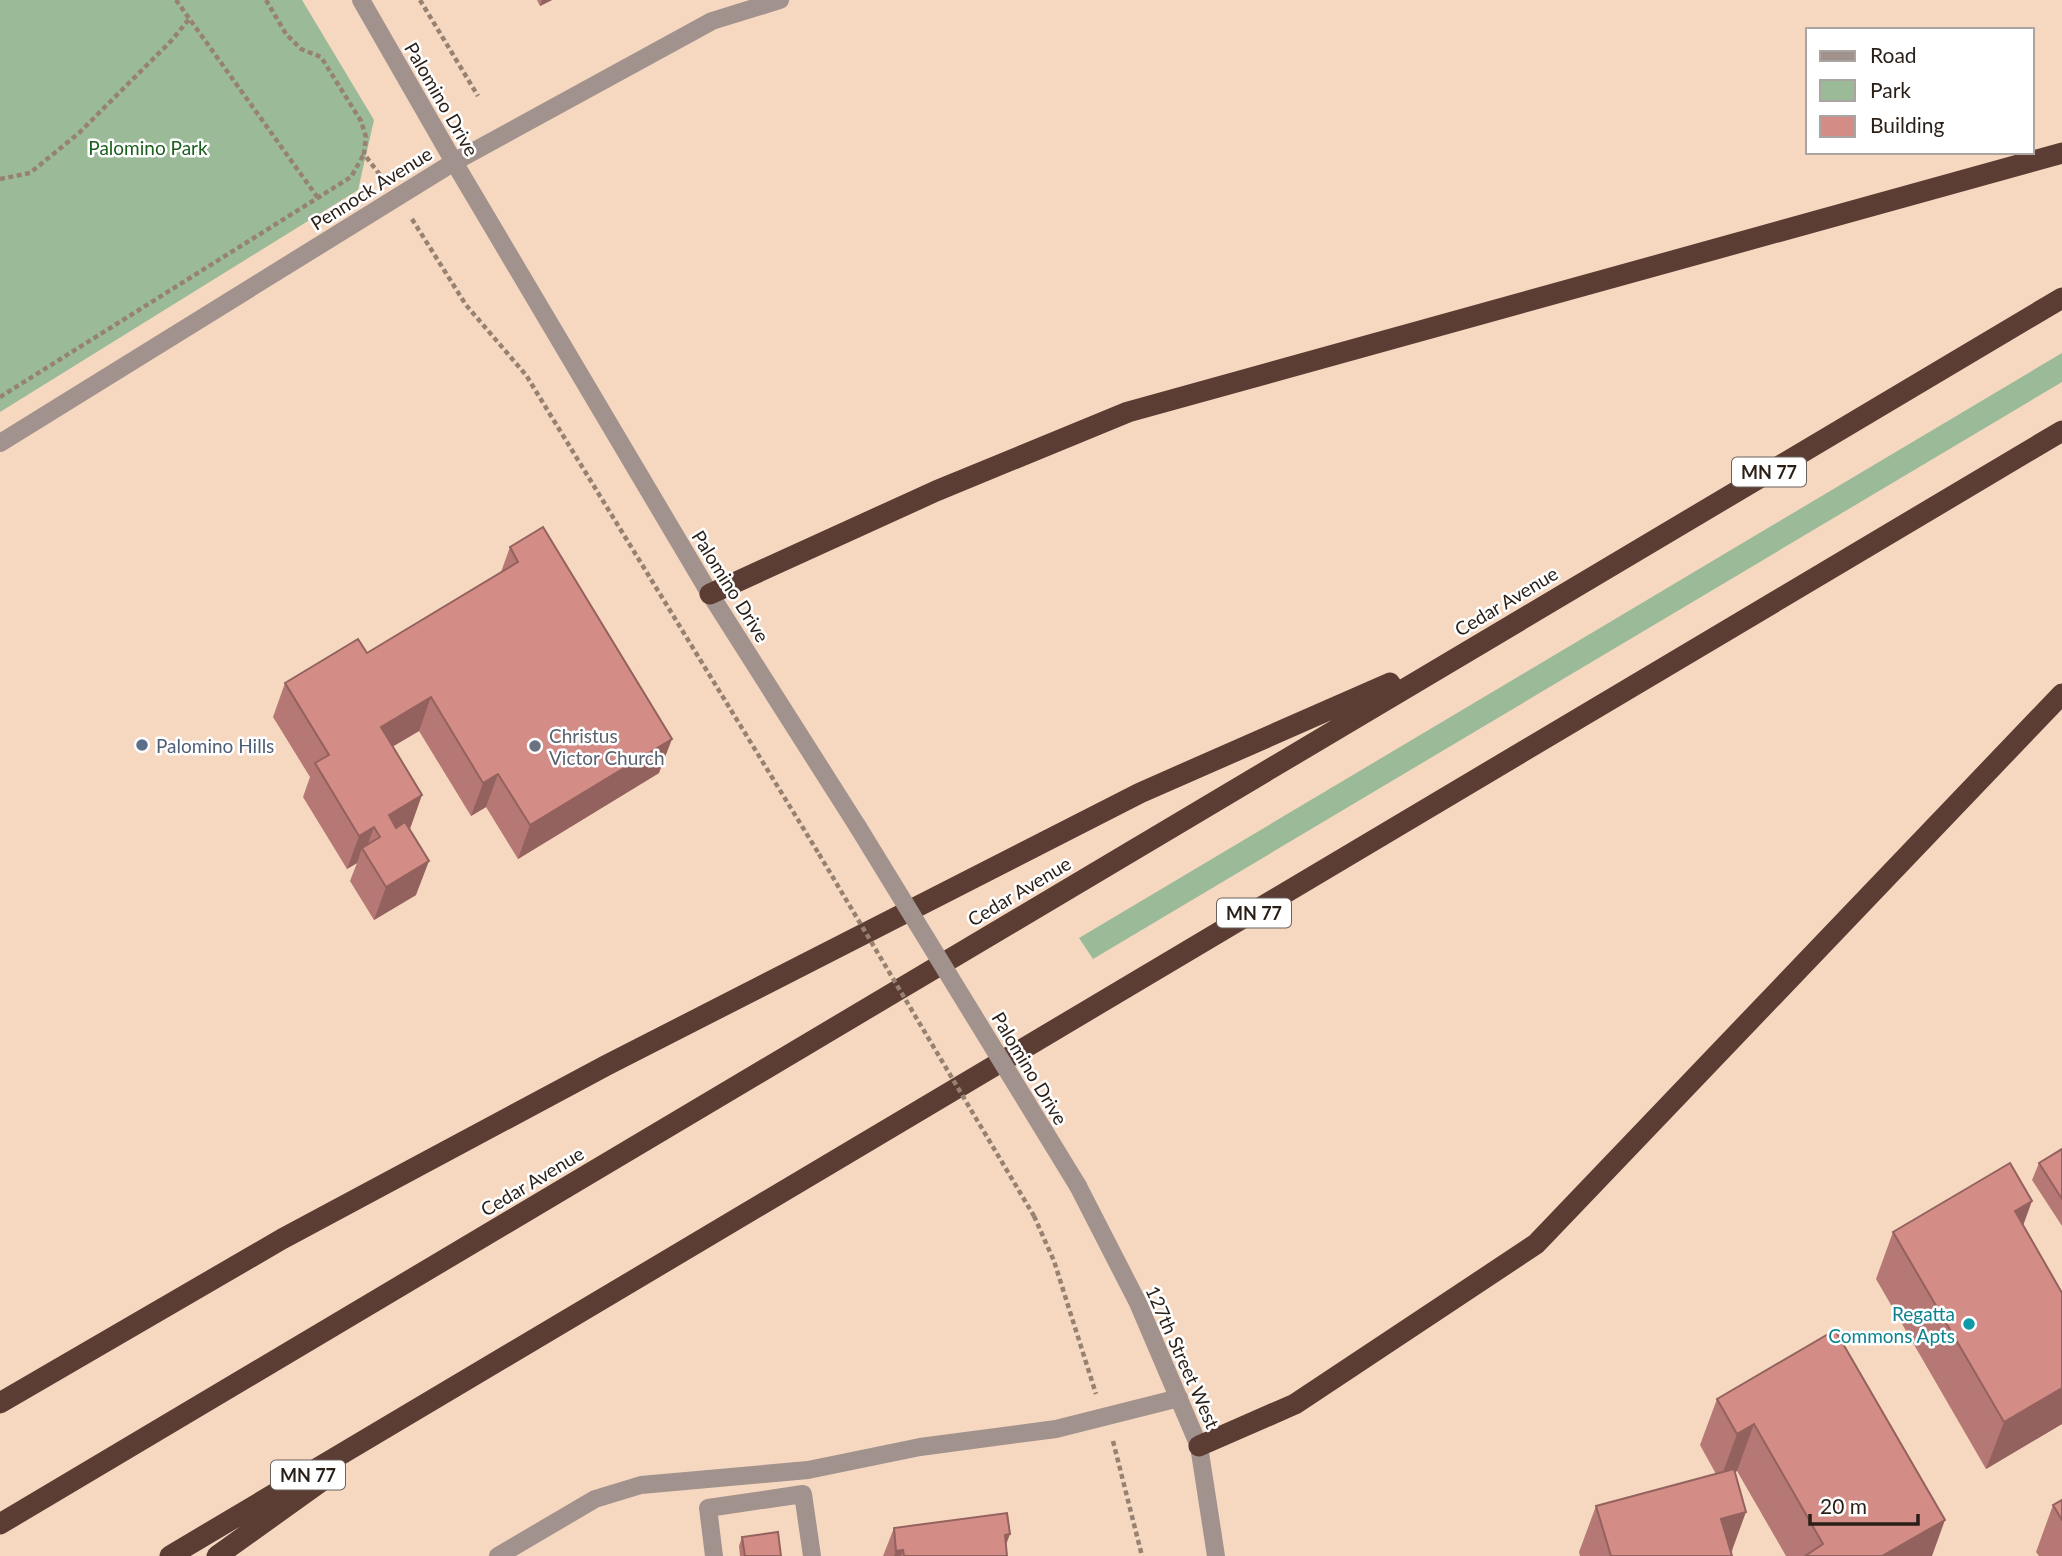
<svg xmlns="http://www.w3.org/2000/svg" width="2062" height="1556" font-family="Lato,sans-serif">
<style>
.green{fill:#9aba98}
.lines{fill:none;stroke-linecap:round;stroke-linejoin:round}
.path{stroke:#978272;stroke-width:4.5;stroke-dasharray:5 3.5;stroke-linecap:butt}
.minor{stroke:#a2928d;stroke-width:18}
.highway{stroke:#5b3d34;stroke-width:21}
.path-bridge{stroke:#978272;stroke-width:4.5;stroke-dasharray:5 3.5;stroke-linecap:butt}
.minor-bridge{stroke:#a2928d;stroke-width:18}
.wall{fill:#b67874}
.shaded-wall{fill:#94625e}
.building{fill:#d48c87;stroke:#94625e;stroke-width:2}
.service-dot{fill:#5c6f8a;stroke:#fff;stroke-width:2.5}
.worship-dot{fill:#6b7280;stroke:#fff;stroke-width:2.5}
.culture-dot{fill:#0f9aa8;stroke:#fff;stroke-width:2.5}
.labels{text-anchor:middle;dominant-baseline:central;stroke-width:5;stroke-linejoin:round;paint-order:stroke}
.shield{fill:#fff;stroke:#6a625d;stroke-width:2}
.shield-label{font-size:18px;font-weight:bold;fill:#2a1f17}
.street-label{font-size:19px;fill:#2a1f17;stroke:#fff}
.park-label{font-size:19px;fill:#1c601e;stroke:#fff}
.worship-label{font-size:19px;fill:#5b616d;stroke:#fff;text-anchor:start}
.service-label{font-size:19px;fill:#4e5e75;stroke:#fff;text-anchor:start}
.culture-label{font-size:19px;fill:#0d838f;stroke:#fff;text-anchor:end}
</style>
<rect width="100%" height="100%" fill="#f6d8c1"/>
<path class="green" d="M0,0H302L374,120L358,190L0,412Z
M2062,353V382L1093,959L1079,938Z"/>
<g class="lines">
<path class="path" d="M176,0L318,198
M266,0L286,34L301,49L321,57L361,121L366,137L364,154L380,175
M420,0L478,96
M0,179L30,173L79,133L171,41L190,18
M412,219L466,305L526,375L819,854
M0,397L351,177L364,154
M1034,1216L1054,1261L1096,1394
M1113,1441L1142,1556"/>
<path class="minor" d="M361,0L454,162L710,594L858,827
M0,443L454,162L712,21L780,0
M1078,1186L1138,1303L1199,1446L1216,1556
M498,1556L595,1499L641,1485L808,1470L920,1447L1056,1429L1179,1398
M714,1556L708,1508L803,1494L812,1556"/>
<path class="highway" d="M710,594L936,491L1128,412L2062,153
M0,1403L282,1239L607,1065L1140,793L1390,683
M1199,1446L1295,1404L1536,1244L2062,694
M0,1524L2062,298
M170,1556L2062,431
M217,1556L326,1478"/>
<path class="path-bridge" d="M819,854L1034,1216"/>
<path class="minor-bridge" d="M858,827L1078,1186"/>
</g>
<path class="wall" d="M537,0H552L540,6Z
M510,547L659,773L518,859L486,807L471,816L419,731L392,747L409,829L416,895L374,920L350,881L357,863L347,869L303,797L310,777L273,717L285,683L367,653L501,572Z
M2062,1149V1226L2032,1180L2039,1163Z
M2023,1226L2062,1293V1424L1986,1469L1876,1279L1893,1232Z
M1835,1330L1932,1556H1786L1737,1471L1735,1472L1732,1556H1580L1579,1552L1596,1506L1716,1474L1700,1445L1717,1399Z
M2062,1500V1556H2039L2036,1552L2053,1505Z
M894,1528L1006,1545L1007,1556H883Z
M742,1537L781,1556H740L739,1546Z"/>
<path class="shaded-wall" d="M542,0H552L540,6Z
M431,697L419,731L368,761L381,727Z
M672,739L659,773L518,859L530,825Z
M498,774L486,807L471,816L483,783Z
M422,795L410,829L376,849L389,815Z
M374,827L365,852L362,848L357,863L347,869L359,836Z
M429,861L416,895L374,920L386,887Z
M2032,1201L2015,1248V1211Z
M2062,1388V1424L1986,1469L2004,1422Z
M1754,1424L1737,1471L1720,1480L1737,1434Z
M1746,1512L1730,1556L1721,1519Z
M1945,1520L1932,1556H1882Z
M1010,1534L1002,1556L1005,1535Z
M903,1550L901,1556H894L896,1551Z"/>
<path class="building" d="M543,527L672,739L530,825L498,774L483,783L431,697L381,727L422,795L389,815L396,828L405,822L429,861L386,887L362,848L380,837L374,827L359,836L315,763L329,755L285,683L358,639L367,653L518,562L510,547Z
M2062,1149V1199L2039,1163Z
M2010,1163L2032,1201L2015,1211L2062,1293V1388L2004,1422L1893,1232Z
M1835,1330L1945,1520L1882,1556H1805L1823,1544L1754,1424L1737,1434L1717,1399Z
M1734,1469L1746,1512L1721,1519L1732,1556H1611L1596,1506Z
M2062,1500V1520L2053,1505Z
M1007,1513L1010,1534L1005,1535L1007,1556H904L903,1550L896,1551L894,1528Z
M778,1532L781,1556H745L742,1537Z"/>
<circle class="service-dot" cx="142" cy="745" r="7"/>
<circle class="worship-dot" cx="535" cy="746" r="7"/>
<circle class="culture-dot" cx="1969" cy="1324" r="7"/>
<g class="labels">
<g class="shield">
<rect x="1732" y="457.5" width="74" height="29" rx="5"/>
<rect x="1217" y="898.5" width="74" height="29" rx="5"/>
<rect x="271" y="1460.5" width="74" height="29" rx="5"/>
</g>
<g class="shield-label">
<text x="1769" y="472">MN 77</text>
<text x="1254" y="913">MN 77</text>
<text x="308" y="1475">MN 77</text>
</g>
<g class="street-label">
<text transform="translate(442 99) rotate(60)">Palomino Drive</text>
<text transform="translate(371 188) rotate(-32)">Pennock Avenue</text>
<text transform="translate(731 586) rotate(58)">Palomino Drive</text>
<text transform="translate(1506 601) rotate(-31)">Cedar Avenue</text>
<text transform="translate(1019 891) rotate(-31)">Cedar Avenue</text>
<text transform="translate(1030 1068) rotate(59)">Palomino Drive</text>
<text transform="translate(532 1181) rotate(-31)">Cedar Avenue</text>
<text transform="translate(1183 1357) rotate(66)">127th Street West</text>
</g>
<g class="park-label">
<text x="148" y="147">Palomino Park</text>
</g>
<g class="worship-label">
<text x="549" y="735">Christus<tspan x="549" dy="22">Victor Church</tspan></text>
</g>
<g class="service-label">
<text x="156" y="745">Palomino Hills</text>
</g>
<g class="culture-label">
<text x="1955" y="1313">Regatta<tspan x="1955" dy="22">Commons Apts</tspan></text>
</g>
</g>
<rect x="1806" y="28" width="228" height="126" fill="#ffffff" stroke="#aaa5a2" stroke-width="2"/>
<rect x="1820" y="51" width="35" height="10" fill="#a2928d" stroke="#aaa5a2" stroke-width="2"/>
<text x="1870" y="63" font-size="21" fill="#2a1f17">Road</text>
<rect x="1820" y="80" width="35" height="21" fill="#9aba98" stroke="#aaa5a2" stroke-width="2"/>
<text x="1870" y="98" font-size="21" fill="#2a1f17">Park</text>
<rect x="1820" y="116" width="35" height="21" fill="#d48c87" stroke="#aaa5a2" stroke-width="2"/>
<text x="1870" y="133" font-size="21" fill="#2a1f17">Building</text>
<path d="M1810 1514v10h108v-10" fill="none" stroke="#2a1f17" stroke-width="3.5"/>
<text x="1820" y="1514" font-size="21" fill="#2a1f17" stroke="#ffffff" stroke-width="5" paint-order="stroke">20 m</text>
</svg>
